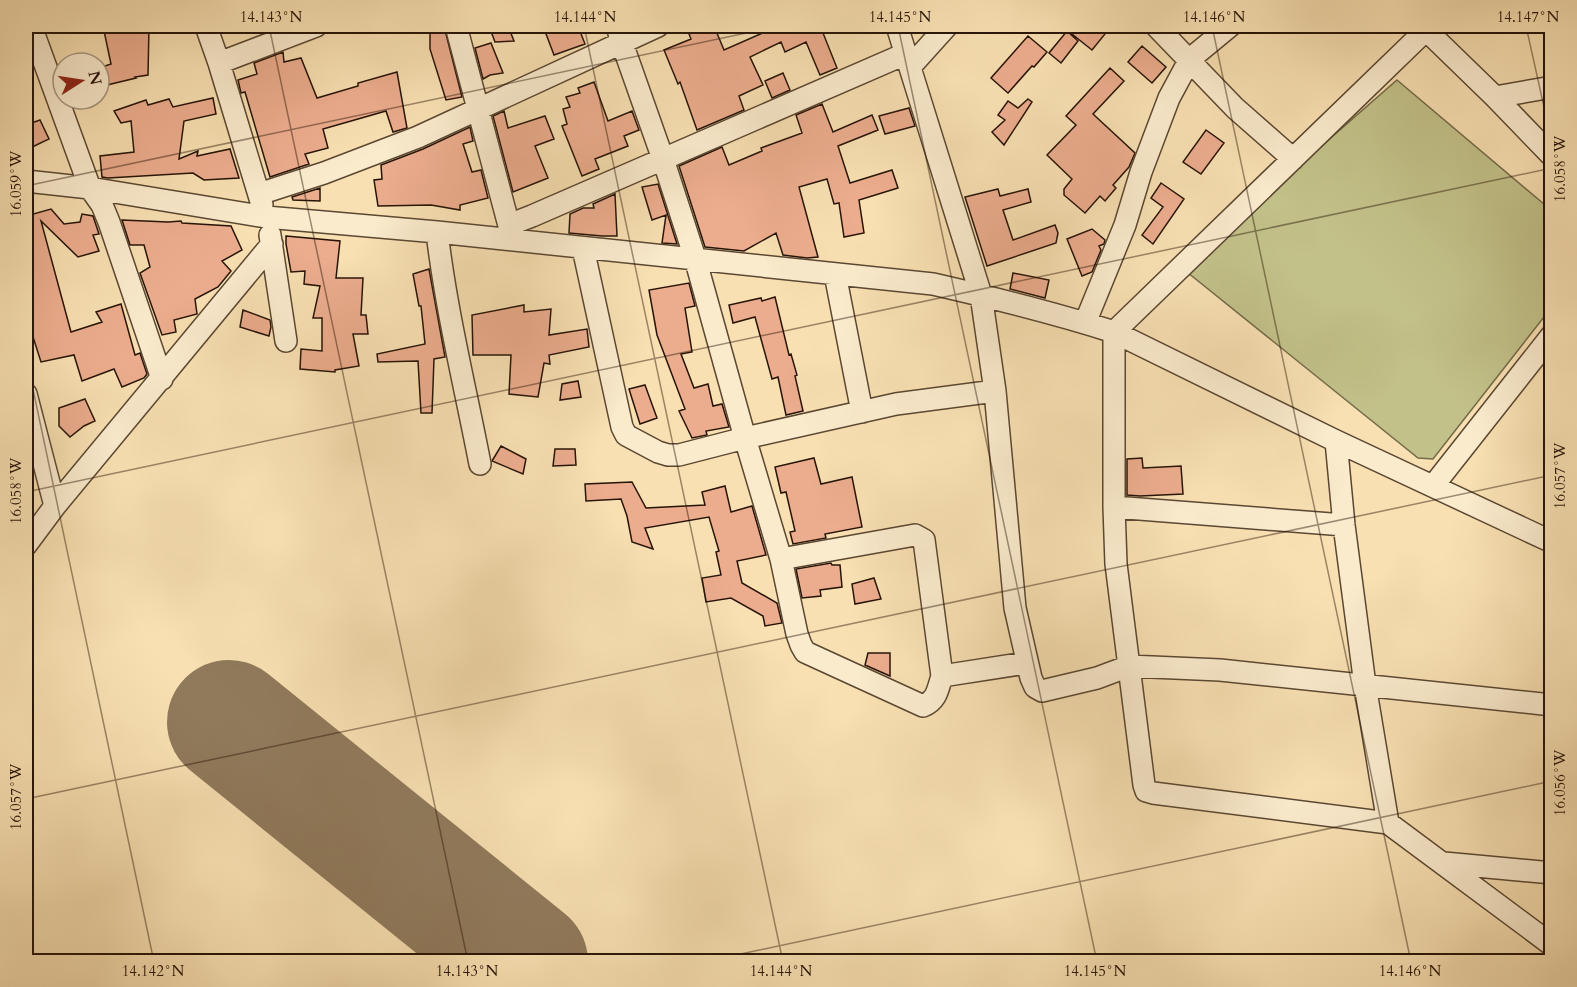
<svg xmlns="http://www.w3.org/2000/svg" width="1577" height="987" font-family="Cardo,serif">
<style>
.green{fill:#c2c189;stroke:#746a48;stroke-width:1.5}
.lines{fill:none;stroke-linecap:round;stroke-linejoin:round}
.runway{stroke:#907a5c;stroke-width:124}
.building{fill:#ecad8e;stroke:#271407;stroke-width:1.5}
.minor-casing{stroke:#5b4732;stroke-width:24}
.minor{stroke:#faebcd;stroke-width:21}
.ticks{fill:none;stroke:#271407;stroke-width:1.5;stroke-opacity:0.45}
.neatline{fill:none;stroke:#271407;stroke-width:2}
.ticks-label{font-size:15px;text-anchor:middle;fill:#271407}
</style>
<rect width="100%" height="100%" fill="#f8e0b2"/>
<filter id="stains"><feTurbulence type="fractalNoise" baseFrequency=".00333" numOctaves="4"/><feColorMatrix values="0 0 0 0 .2 0 0 0 0 .09 0 0 0 0 .02 0 0 0 .5 -.17"/></filter>
<radialGradient id="worn" r=".72"><stop offset=".6" stop-color="#630" stop-opacity="0"/><stop offset="1" stop-color="#630" stop-opacity=".3"/></radialGradient>
<path class="green" d="M1397,80L1551,210V308L1433,459L1418,458L1182,268Z"/>
<g class="lines">
<path class="runway" d="M229,722L526,962"/>
</g>
<path class="building" d="M103,26H149L148,75L135,77L136,78L107,85V82L99,83V68L111,64Z
M438,26H444L462,97L446,100L430,49V28Z
M489,26H508L514,41L495,42Z
M543,26H578L585,44L554,55Z
M708,26H714L724,50L774,28L773,26H839L823,33L837,68L820,75L806,42L785,52L781,42L750,57L763,85L739,96L744,110L697,130L680,82L678,84L664,50L691,39L689,34Z
M1062,26H1094L1105,34L1092,50Z
M1067,31L1078,41L1061,63L1049,53Z
M1028,36L1047,52L1034,67L1032,66L1008,93L991,78Z
M491,43L503,73L490,75L483,79L475,48Z
M1142,46L1166,67L1152,83L1128,62Z
M283,52L284,62L301,58L317,98L358,86V83L397,72L407,128L393,132L386,111L323,129L328,148L305,154L309,164L270,177L245,92L241,93L238,80L257,74L254,63Z
M1110,68L1124,81L1093,114L1135,153L1129,167L1113,185L1116,188L1105,201L1100,196L1085,213L1064,195V189L1072,179L1047,155L1076,125L1066,116Z
M783,73L790,90L772,98L765,81Z
M594,82L608,121L632,111L639,130L624,136L628,146L595,159L599,169L582,176L562,126L567,124L563,109L570,107L566,97L580,93L578,88Z
M213,98L216,114L184,121L179,159L198,151L197,156L230,149L239,178L204,180L193,173L108,178L102,177L100,156L134,152L131,121L121,123L114,111L146,100L148,105L169,99L173,107Z
M1028,99L1032,102L1004,145L992,132L1005,120L998,115L1008,101L1018,108Z
M822,104L833,132L872,115L878,130L838,146L850,183L892,170L898,188L859,200L864,233L844,237L839,203L834,204L827,179L799,187L818,257L807,258L783,255L776,233L744,251L705,247L679,166L722,147L729,165L762,151L761,148L802,133L796,115Z
M909,108L915,126L885,134L879,116Z
M504,111L508,128L545,116L554,139L535,146L548,178L513,192L493,116Z
M40,120L49,139L26,150V125Z
M470,127L473,141L463,144L472,172L481,170L488,198L460,205V210L431,205L378,206L374,180L382,179L381,165L423,149Z
M1206,130L1224,143L1201,174L1183,162Z
M1161,183L1184,199L1153,244L1142,235L1163,207L1151,198Z
M658,184L677,244L662,243L666,215L652,220L642,187Z
M320,188V201L293,200L292,197Z
M998,189L1000,196L1028,189L1031,202L1003,210L1013,240L1055,225L1058,233L1056,243L987,266L965,197Z
M615,194L617,236H602L569,233L570,214L583,208H594L593,204Z
M51,209L64,224L80,222L82,214L93,216L99,234L93,235L99,251L78,257L41,221L71,332L102,322L96,312L121,304L135,355L140,353L147,374L144,378L122,387L114,369L82,381L74,355L41,362L26,315V216Z
M122,220L168,222L181,221L182,223L231,226L242,250L222,261L231,271L218,287L195,299L197,314L174,320L176,332L162,335L140,273L150,267L144,245H130Z
M1092,229L1105,240L1104,244L1099,246L1101,250L1092,272L1082,276L1067,239Z
M286,236L340,241L336,278H363L361,315H366L368,334H353L359,366L335,370V372L300,369L301,349L322,351V318H313L320,286L304,284L305,271L291,272L286,244Z
M429,269L445,357L434,359L432,413H421L418,361L378,362L377,354L425,344L421,306H419L413,274Z
M1013,273L1049,280L1045,298L1010,289Z
M689,283L695,306L685,308L692,352L681,354L694,388L708,384L713,406L722,404L729,427L706,431L707,435L692,438L679,411L685,409L657,335L649,290Z
M775,297L789,355L791,354L797,375L795,376L803,411L786,415L778,377L772,379L755,317L733,323L729,305L761,298L762,301Z
M524,305V312L551,309L549,335L587,329L589,347L549,355L550,364L544,363L538,397L509,394L511,355H473L472,315Z
M243,310L270,320L271,327L269,336L240,327Z
M578,381L581,397L560,400L562,384Z
M645,385L657,418L640,424L629,389Z
M85,399L95,421L84,426L70,437L59,426V408Z
M501,446L526,459L523,474L492,461Z
M555,449H575L576,465L553,466Z
M814,458L821,484L852,477L862,527L825,534L826,538L793,544L790,532L795,531L786,492L781,493L775,467Z
M1142,458L1143,468L1181,466L1183,494L1140,496L1127,495V459Z
M632,482L646,508L705,505L702,492L725,486L731,512L752,506L766,555L737,561L742,583L777,603L782,623L765,626L763,616L731,598L706,602L702,578L721,575L716,552L719,551L709,517L645,528L653,549L632,542L627,516L621,499L586,501L585,484Z
M831,563L832,565H840L842,587L820,590L821,596L802,598L796,569Z
M874,578L881,599L855,604L852,584Z
M868,653H890V676L865,665Z"/>
<g class="lines">
<defs>
<path id="minor" d="M31,26L90,188L102,205L109,222L162,379
M206,26L219,63L262,205
M456,26L512,237
M617,26L622,43L663,159L695,258L745,438L781,559L797,634L801,645L805,652L923,706C937,701 938,688 942,676L1026,663
M897,26L981,295L995,391L1015,608L1031,678L1035,687L1042,691L1097,678L1129,666L1220,670L1552,705
M1156,26L1235,108L1293,159
M1423,26L1426,30L1495,97L1552,156
M1426,30L1114,332V507L1116,564L1144,785L1146,791L1153,793L1388,823L1552,945
M219,63L316,26
M910,67L947,26
M1495,97L1552,87
M26,181L90,188L266,217L437,232L933,284C994,298 1055,313 1114,332L1336,441L1552,542
M259,194L324,173L418,137L658,26
M509,225L532,216L905,54
M437,232C446,310 465,386 480,464
M270,235L286,341
M583,248L622,427L626,435L658,452L668,455H679L745,438L896,404L995,391
M835,274L862,412
M1085,323L1125,225L1141,172L1169,98L1190,59L1230,26
M26,394L55,506
M1336,441L1344,525L1365,685L1388,823
M1433,486L1552,335
M1114,507L1344,525
M26,545L55,506L272,244
M781,559L915,535L924,540L942,676
M1444,863L1552,873"/>
</defs>
<use href="#minor" class="minor-casing"/>
<use href="#minor" class="minor"/>
</g>
<path class="ticks" d="M269,26L468,962M584,26L783,962M898,26L1097,962M1212,26L1411,962M1526,26L1552,143M26,186L779,26M26,356L154,962M26,492L1552,168M26,799L1552,475M703,962L1552,781"/>
<rect width="1577" height="987" fill="none" stroke="#f8e0b2" stroke-width="66"/>
<g transform="translate(81 81) rotate(78)"><circle r="28" fill="#faebcd" stroke="#a6957e" stroke-width="1.5"/>
<path d="M0-4.5L10 22L0 15L-10 22Z" fill="#8f2418"/>
<text y="-9" font-size="16" font-weight="bold" text-anchor="middle" fill="#271407">N</text>
</g>
<rect x="33" y="33" width="1511" height="921" class="neatline"/>
<g class="ticks-label">
<text x="271" y="22">14.143°N</text>
<text x="585" y="22">14.144°N</text>
<text x="900" y="22">14.145°N</text>
<text x="1214" y="22">14.146°N</text>
<text x="1528" y="22">14.147°N</text>
<text transform="translate(1560 169) rotate(-90)" y="5">16.058°W</text>
<text transform="translate(16 184) rotate(-90)" y="5">16.059°W</text>
<text transform="translate(1560 476) rotate(-90)" y="5">16.057°W</text>
<text transform="translate(16 491) rotate(-90)" y="5">16.058°W</text>
<text transform="translate(1560 783) rotate(-90)" y="5">16.056°W</text>
<text transform="translate(16 797) rotate(-90)" y="5">16.057°W</text>
<text x="153" y="976">14.142°N</text>
<text x="467" y="976">14.143°N</text>
<text x="781" y="976">14.144°N</text>
<text x="1095" y="976">14.145°N</text>
<text x="1410" y="976">14.146°N</text>
</g>
<rect width="100%" height="100%" filter="url(#stains)"/>
<rect width="100%" height="100%" fill="url(#worn)"/>
</svg>
